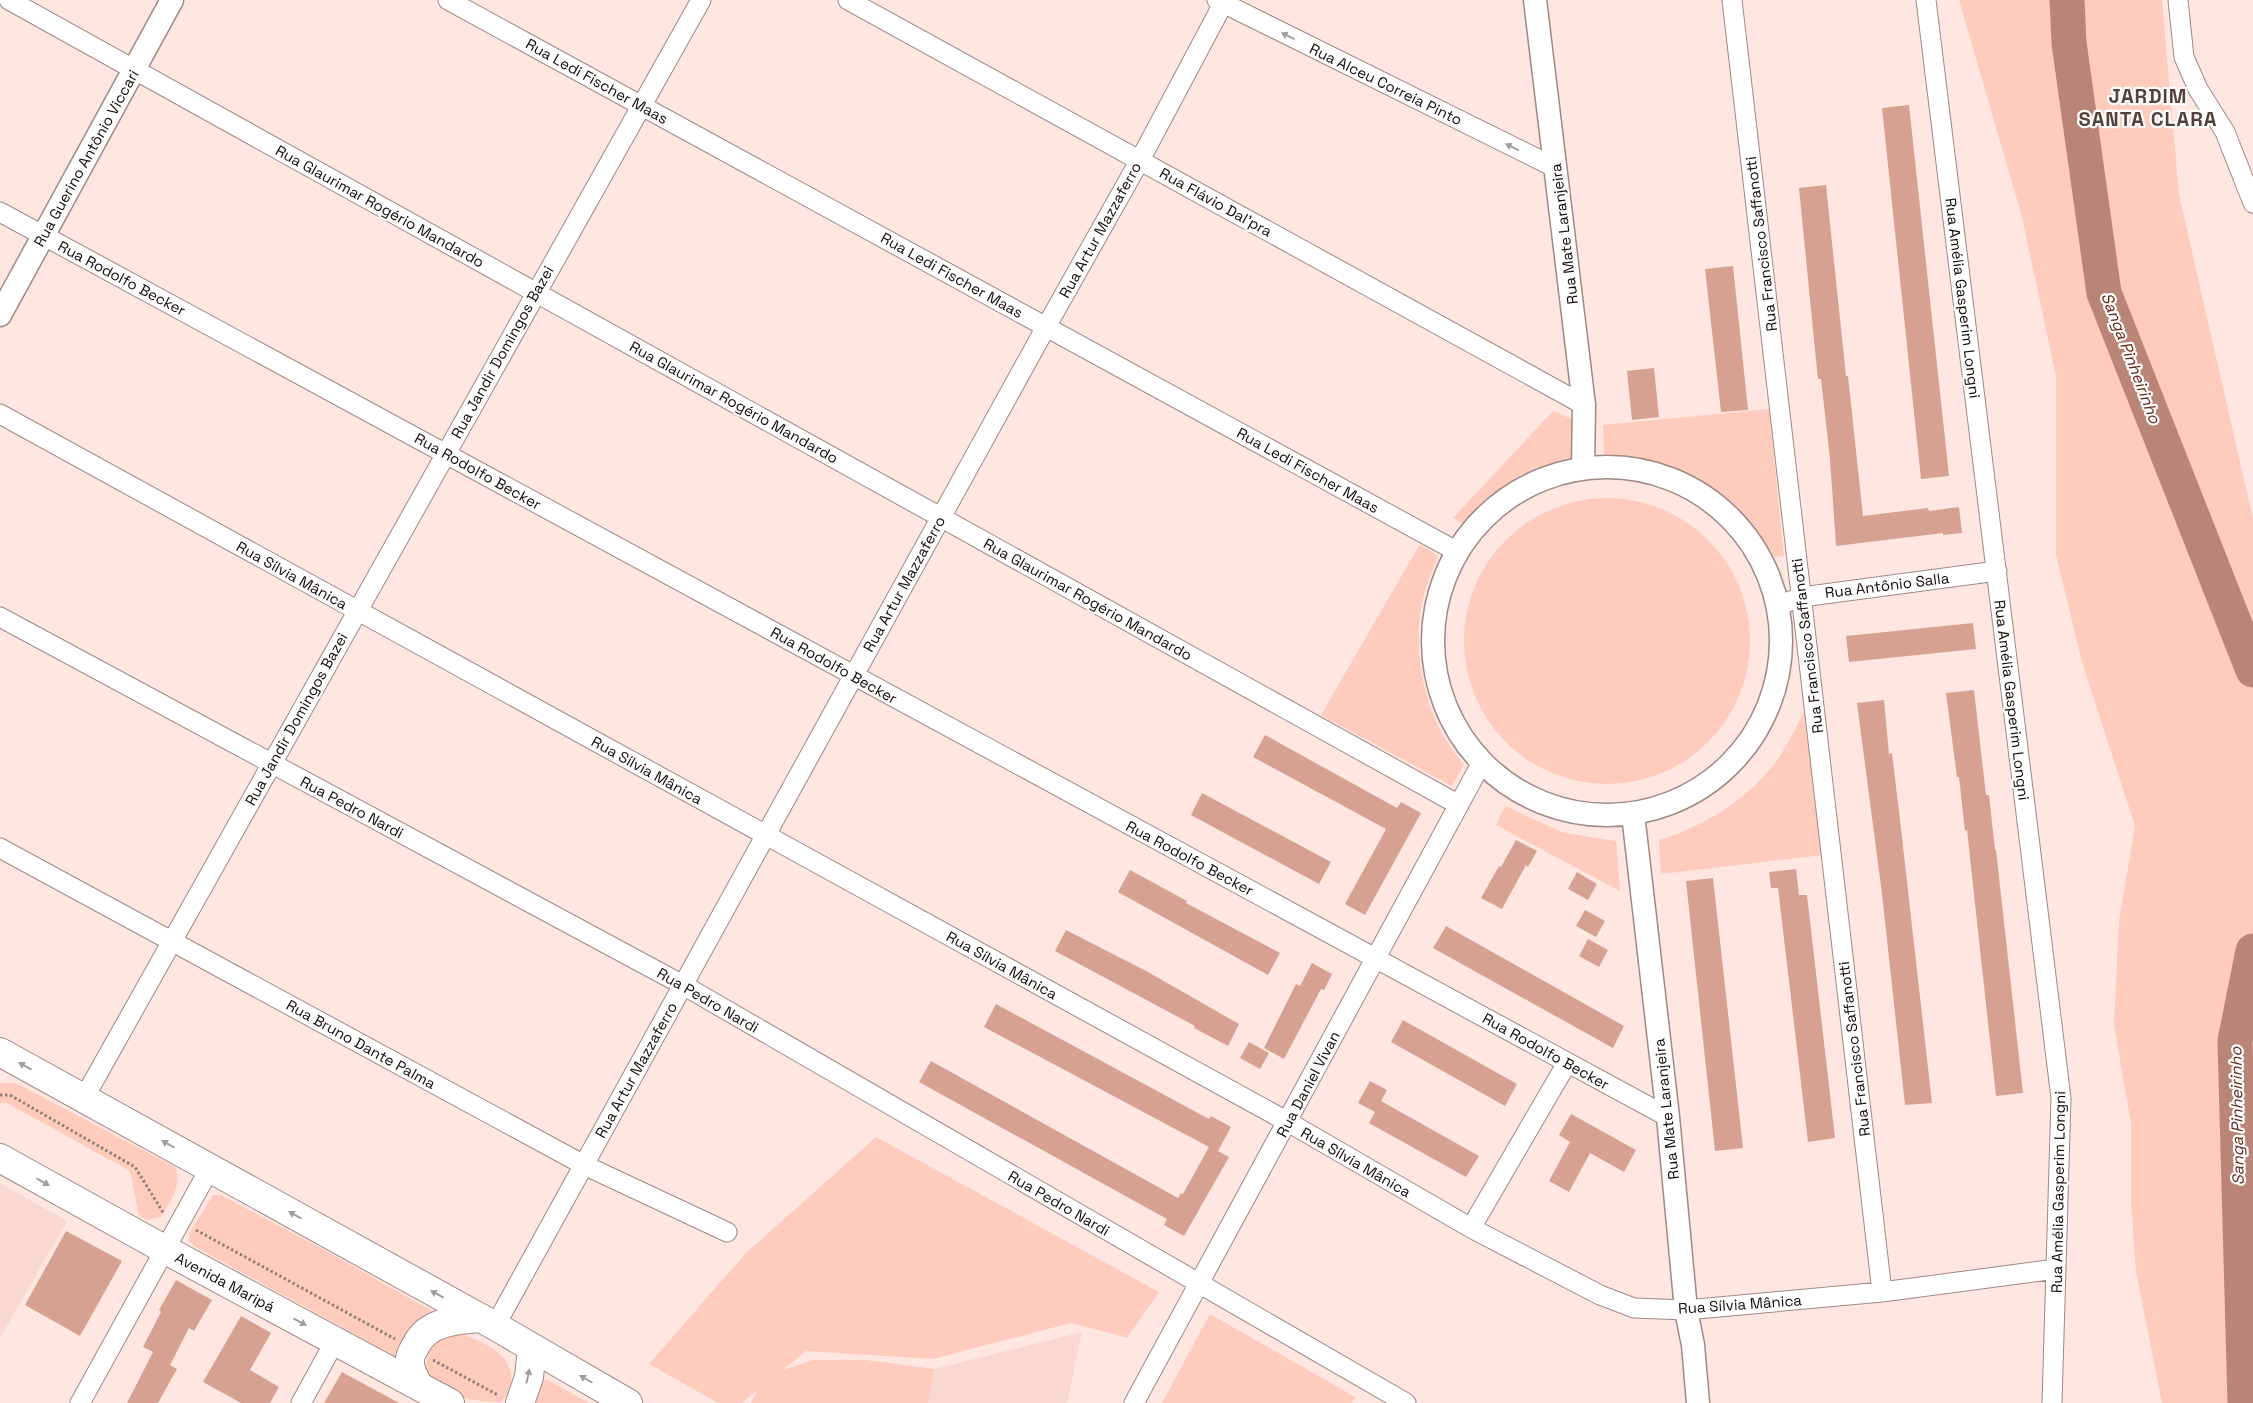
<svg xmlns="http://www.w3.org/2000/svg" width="2253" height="1403" font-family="'Space Grotesk',sans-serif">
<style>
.built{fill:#f8d8cf}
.green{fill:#fecbbd}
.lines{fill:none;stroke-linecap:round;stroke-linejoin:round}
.river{stroke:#ba8576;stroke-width:35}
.building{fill:#d7a192}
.minor-casing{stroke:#9f8983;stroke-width:21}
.tertiary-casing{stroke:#9f8983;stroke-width:25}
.primary-casing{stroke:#9f8983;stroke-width:30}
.path{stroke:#91807c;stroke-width:3;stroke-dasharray:2.5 2.5;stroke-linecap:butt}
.minor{stroke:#fff;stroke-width:19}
.tertiary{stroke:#fff;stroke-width:22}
.primary{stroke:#fff;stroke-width:28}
.oneway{fill:#a19d9d}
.labels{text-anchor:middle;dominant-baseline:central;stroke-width:4.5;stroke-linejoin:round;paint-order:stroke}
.street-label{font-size:15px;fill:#130b09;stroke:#fff}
.water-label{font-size:16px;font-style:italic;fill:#672513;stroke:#fff}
.district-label{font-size:20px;font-weight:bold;letter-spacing:1px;fill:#55413c;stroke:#fff}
</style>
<rect width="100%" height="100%" fill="#ffe6e0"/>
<path class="built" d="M0,1183L67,1221L0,1338Z
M1082,1332L1067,1403H928L934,1369Z"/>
<path class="green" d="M1959,0H2162L2179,195L2253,519V1403H2162L2136,1271L2131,1203V1124L2114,1025L2119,921L2135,826L2082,662L2056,555V376L2022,217Z
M1769,409L1784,556L1775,557C1763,541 1749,517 1734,505C1697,473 1653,458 1604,454L1603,425Z
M1553,411L1572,419L1574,456L1535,468L1479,507L1464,525L1453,518Z
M1464 641a143 143 0 1 1 286 0a143 143 0 1 1-286 0Z
M1420,544L1438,556C1434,567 1429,578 1426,588C1411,634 1420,695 1444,737C1450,747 1457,756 1464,765L1452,786L1321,715Z
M1805,710L1823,855L1661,874L1659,840C1705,826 1745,801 1775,763C1787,747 1796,727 1805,710Z
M1505,806L1564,833L1616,841L1620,891L1496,825Z
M0,1083H16L175,1167C183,1185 170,1201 161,1217L147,1220L139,1216L130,1171L7,1103H0Z
M876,1137L1159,1292L1127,1338L1071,1323L933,1359L806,1351L783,1370L813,1360H866L934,1369L928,1403H751L757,1390L742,1403H718L649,1364L746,1253Z
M213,1195H221L328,1252L432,1311C410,1326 408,1335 402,1360L194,1246L189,1241V1234Z
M1210,1314L1355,1397L1352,1403H1162Z
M462,1334C483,1342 515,1354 511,1384C510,1389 505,1397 502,1402C481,1403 431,1396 426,1370C425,1363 429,1354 431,1347L445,1337Z
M546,1379L589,1403H531L541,1383Z"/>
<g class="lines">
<path class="river" d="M2067,0L2069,43L2104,293L2253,670
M2245,1403L2235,1041L2253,951"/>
</g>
<path class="building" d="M1909,105L1949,476L1921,479L1882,108Z
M1826,185L1846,376H1848L1863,516L1928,508L1929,511L1959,507L1962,533L1943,535V533L1836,546L1830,459L1821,379H1818L1816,360L1799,188Z
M1733,266L1748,410L1721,412L1705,269Z
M1654,368L1659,417L1632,420L1627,371Z
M1973,623L1976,649L1849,662L1846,636Z
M1974,690L1986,795H1989L1995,850H1996L2023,1093L1996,1096L1967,830L1965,831L1959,777H1957L1946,693Z
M1884,700L1889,754L1892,753L1900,820L1932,1103L1905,1105L1882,894L1857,703Z
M1265,735L1397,808L1401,802L1421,813L1365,915L1345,904L1386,829L1253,757Z
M1202,793L1331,862L1319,884L1191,815Z
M1516,840L1537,851L1528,867L1526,865L1502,909L1481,898L1499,866L1501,867Z
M1796,869L1799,895H1807L1835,1138L1808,1142L1778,888H1771L1769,872Z
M1130,870L1187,901L1186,903L1280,953L1268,975L1118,892Z
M1577,872L1597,884L1588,900L1568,889Z
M1713,878L1743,1148L1715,1151L1686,881Z
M1585,910L1605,921L1596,937L1576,926Z
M1446,926L1624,1026L1613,1048L1433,948Z
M1066,930L1148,972L1239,1024L1228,1046L1194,1028L1195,1026L1055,951Z
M1588,939L1608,950L1599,967L1579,956Z
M1312,963L1332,974L1324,990L1321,989L1284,1059L1264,1048L1296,984L1300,986Z
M996,1004L1209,1119L1211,1116L1231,1127L1218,1151L1229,1157L1184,1236L1164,1225L1167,1219L919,1082L931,1061L1178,1198L1181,1193L1183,1194L1209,1147L984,1027Z
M1403,1020L1517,1084L1505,1106L1391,1042Z
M1249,1042L1269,1053L1260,1069L1240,1058Z
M1370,1081L1387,1090L1375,1112L1358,1103Z
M1381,1101L1479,1156L1466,1177L1369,1123Z
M1571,1114L1636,1150L1624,1172L1590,1153L1569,1192L1549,1181L1570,1142L1559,1135Z
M66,1231L122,1261L80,1336L25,1305Z
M176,1280L212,1300L194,1331L189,1328L170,1365L177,1369L158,1403H127L153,1352L143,1347L161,1312L159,1310Z
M241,1316L271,1333L250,1370L279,1387L270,1403H241L203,1382Z
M342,1372L399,1403H324Z"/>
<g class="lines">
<defs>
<path id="minor" d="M9,0L1459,805
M448,0L1456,551
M848,0L1584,405
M1217,0L1556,168
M1732,0L1882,1292
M1926,0L2061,1098L2052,1403
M2178,0L2184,57L2198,89L2225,132L2253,203
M0,212L1668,1117
M0,414L1288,1122L1471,1228L1600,1295L1634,1308L1686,1310L1882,1292L2056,1269
M1779,605L1802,597L1997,571
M0,617L683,985L1406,1403
M0,848L584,1165L727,1232
M84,1098L701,0
M1471,1228L1567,1063
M495,1326L1046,327L1140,160L1225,0
M80,1403L210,1168
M301,1403L335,1341
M1134,1403L1481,764"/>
<path id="tertiary" d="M1535,0L1584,405L1583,468
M0,315L172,0
M1433 641a174 174 0 1 1 348 0a174 174 0 1 1-348 0Z
M1633,814L1668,1117L1686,1310L1693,1345L1698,1403"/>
<path id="primary" d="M0,1052L495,1326L628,1403
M0,1158L164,1249L450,1403
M418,1385C415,1379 410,1370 410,1363C409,1356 413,1351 416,1345C428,1321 457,1320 481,1318
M520,1403L529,1377L532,1348"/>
</defs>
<use href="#minor" class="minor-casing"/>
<use href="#tertiary" class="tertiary-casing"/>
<use href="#primary" class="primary-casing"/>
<path class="path" d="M0,1095H10L135,1167L164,1214
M196,1230L395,1339
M433,1360L498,1395"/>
<use href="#minor" class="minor"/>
<use href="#tertiary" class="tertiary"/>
<use href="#primary" class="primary"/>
</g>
<defs><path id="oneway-solid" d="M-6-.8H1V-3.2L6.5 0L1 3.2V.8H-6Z" transform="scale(1.25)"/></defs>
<g class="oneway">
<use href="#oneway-solid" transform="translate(1288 36) rotate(-154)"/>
<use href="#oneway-solid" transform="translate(1512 147) rotate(-154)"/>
<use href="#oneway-solid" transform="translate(25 1066) rotate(-151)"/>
<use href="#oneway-solid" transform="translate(168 1144) rotate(-151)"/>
<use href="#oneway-solid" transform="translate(43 1182) rotate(29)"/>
<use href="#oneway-solid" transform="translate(295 1215) rotate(-151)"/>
<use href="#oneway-solid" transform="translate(437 1294) rotate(-152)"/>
<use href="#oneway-solid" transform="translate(300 1322) rotate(28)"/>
<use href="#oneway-solid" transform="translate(528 1376) rotate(-78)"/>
<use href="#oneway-solid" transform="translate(586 1379) rotate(-150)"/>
</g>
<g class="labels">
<g class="street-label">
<text transform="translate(597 81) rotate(29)">Rua Ledi Fischer Maas</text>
<text transform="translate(1386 84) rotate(26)">Rua Alceu Correia Pinto</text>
<text transform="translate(86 158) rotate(-61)">Rua Guerino Antônio Viccari</text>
<text transform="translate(1216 202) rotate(29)">Rua Flávio Dal'pra</text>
<text transform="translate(380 206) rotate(29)">Rua Glaurimar Rogério Mandardo</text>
<text transform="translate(1100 230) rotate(-61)">Rua Artur Mazzaferro</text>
<text transform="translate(1564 234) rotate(-97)">Rua Mate Laranjeira</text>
<text transform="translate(1761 244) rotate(-97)">Rua Francisco Saffanotti</text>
<text transform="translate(952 275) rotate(29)">Rua Ledi Fischer Maas</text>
<text transform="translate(122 278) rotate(28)">Rua Rodolfo Becker</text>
<text transform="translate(1963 298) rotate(83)">Rua Amélia Gasperim Longni</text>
<text transform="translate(502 352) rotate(-61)">Rua Jandir Domingos Bazei</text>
<text transform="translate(734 402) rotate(29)">Rua Glaurimar Rogério Mandardo</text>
<text transform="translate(1308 470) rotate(29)">Rua Ledi Fischer Maas</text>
<text transform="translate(478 471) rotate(29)">Rua Rodolfo Becker</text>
<text transform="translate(292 575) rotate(29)">Rua Sílvia Mânica</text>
<text transform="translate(904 584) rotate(-61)">Rua Artur Mazzaferro</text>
<text transform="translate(1887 585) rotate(-7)">Rua Antônio Salla</text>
<text transform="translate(1088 599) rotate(29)">Rua Glaurimar Rogério Mandardo</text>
<text transform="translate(1807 646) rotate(-97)">Rua Francisco Saffanotti</text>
<text transform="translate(834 665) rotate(29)">Rua Rodolfo Becker</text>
<text transform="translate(2012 700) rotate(83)">Rua Amélia Gasperim Longni</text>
<text transform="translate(296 719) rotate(-61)">Rua Jandir Domingos Bazei</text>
<text transform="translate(647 770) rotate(29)">Rua Sílvia Mânica</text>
<text transform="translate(352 807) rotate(28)">Rua Pedro Nardi</text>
<text transform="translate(1190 858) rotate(28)">Rua Rodolfo Becker</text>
<text transform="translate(1002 965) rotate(29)">Rua Sílvia Mânica</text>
<text transform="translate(708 1000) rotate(30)">Rua Pedro Nardi</text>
<text transform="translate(361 1044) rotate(29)">Rua Bruno Dante Palma</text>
<text transform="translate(1854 1049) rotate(-97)">Rua Francisco Saffanotti</text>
<text transform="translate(1546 1051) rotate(29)">Rua Rodolfo Becker</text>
<text transform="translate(636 1070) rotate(-61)">Rua Artur Mazzaferro</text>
<text transform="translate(1308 1084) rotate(-62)">Rua Daniel Vivan</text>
<text transform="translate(1666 1109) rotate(-96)">Rua Mate Laranjeira</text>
<text transform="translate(1356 1162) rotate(30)">Rua Sílvia Mânica</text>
<text transform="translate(2058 1192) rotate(-89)">Rua Amélia Gasperim Longni</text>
<text transform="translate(1059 1203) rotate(30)">Rua Pedro Nardi</text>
<text transform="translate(225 1282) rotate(28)">Avenida Maripá</text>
<text transform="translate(1740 1304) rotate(-4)">Rua Sílvia Mânica</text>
</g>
<g class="water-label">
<text transform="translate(2131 358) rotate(69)">Sanga Pinheirinho</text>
<text transform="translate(2237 1116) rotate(-91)">Sanga Pinheirinho</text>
</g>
<g class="district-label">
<text x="2148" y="96">JARDIM<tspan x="2148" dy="23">SANTA CLARA</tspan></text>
</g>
</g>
</svg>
